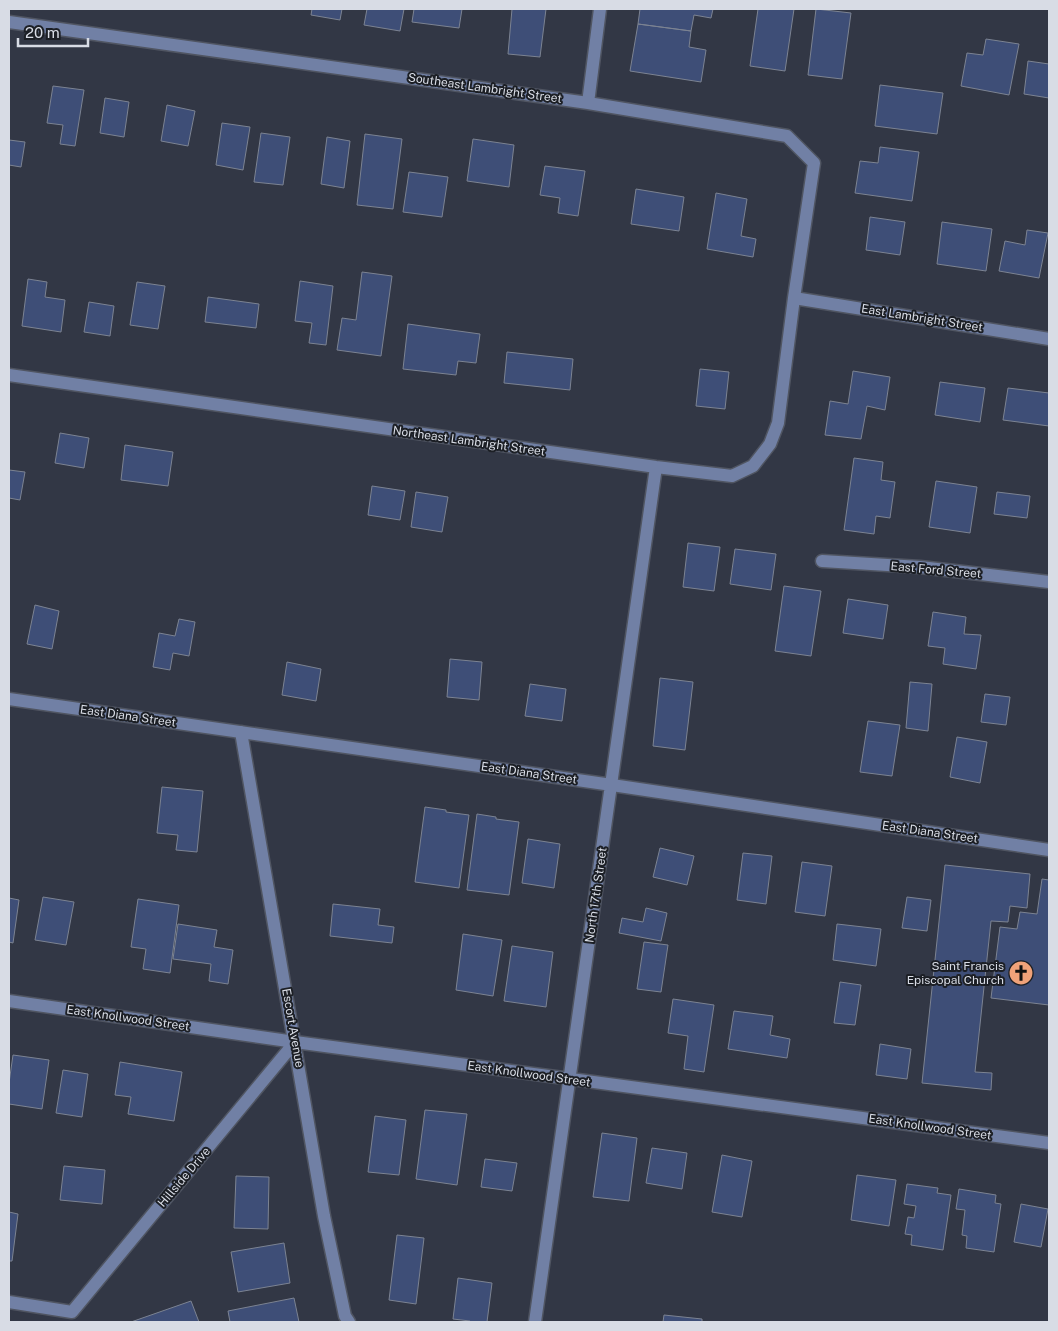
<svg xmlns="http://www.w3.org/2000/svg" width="1058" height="1331" font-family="'Public Sans',sans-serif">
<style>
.building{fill:#3e4e77;stroke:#7c8392}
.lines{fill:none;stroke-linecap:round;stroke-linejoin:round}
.minor-casing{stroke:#505562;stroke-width:15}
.minor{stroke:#7180a5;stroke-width:12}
.labels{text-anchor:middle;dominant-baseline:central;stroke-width:4;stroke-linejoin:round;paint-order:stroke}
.street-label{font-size:12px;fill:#d8dce5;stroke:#1c1f25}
.poi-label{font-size:12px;fill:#d8dce5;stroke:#1c1f25;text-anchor:end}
</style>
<rect width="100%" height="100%" fill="#323745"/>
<path class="building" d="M312,9H342L340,20L311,15Z
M367,9H404L400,31L364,25Z
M414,9H462L459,28L412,22Z
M512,9H546L540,57L508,54Z
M640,9H713L711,18L694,15L691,31L638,24Z
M758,9H794L785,71L750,66Z
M816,9L851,13L842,79L808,75Z
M638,24L691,31L689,47L706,50L701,82L630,71Z
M986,39L1019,44L1009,95L961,86L967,53L983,55Z
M1028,61L1049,64V98L1024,94Z
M880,85L943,93L937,134L875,126Z
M53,86L84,90L75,146L60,144L63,125L47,123Z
M105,98L129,102L124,137L100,133Z
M167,105L195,111L188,146L161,141Z
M222,123L250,127L243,170L216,165Z
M261,133L290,137L283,185L254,182Z
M365,134L402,139L393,209L357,205Z
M327,137L350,141L344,188L321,184Z
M473,139L514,145L509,187L467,181Z
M9,140L25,142L21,167L9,165Z
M880,147L919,152L912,201L855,193L860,161L878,163Z
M545,166L585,171L578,216L558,213L560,198L540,195Z
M409,172L448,177L442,217L403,212Z
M636,189L684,197L679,231L631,224Z
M716,193L747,199L741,236L756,239L753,257L707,249Z
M870,217L905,222L900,255L866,250Z
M942,222L992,229L986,271L937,264Z
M1027,230L1048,233L1039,278L999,271L1005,241L1025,245Z
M362,272L392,276L381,356L337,350L342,318L356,320Z
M28,279L47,282L45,297L65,300L61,332L22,326Z
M300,281L333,286L326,345L309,343L312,323L295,321Z
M137,282L165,286L158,329L130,325Z
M208,297L259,304L256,328L205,322Z
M89,302L114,306L110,336L84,332Z
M408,324L480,334L476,363L458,361L456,375L403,369Z
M507,352L573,359L570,390L504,383Z
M700,369L729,372L725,409L696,406Z
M853,371L890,377L885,410L867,406L861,439L825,435L830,401L848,404Z
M940,382L985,388L980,422L935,415Z
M1008,388L1049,393V426L1003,420Z
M60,433L89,438L84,468L55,463Z
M125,445L173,452L168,486L121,480Z
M854,458L883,462L881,480L895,482L890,518L876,516L874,534L844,530Z
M9,470L25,472L20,500L9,498Z
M936,481L977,487L970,533L929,527Z
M372,486L405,491L400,520L368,515Z
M416,492L448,497L442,532L411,527Z
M997,492L1030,496L1027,518L994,514Z
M688,543L720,547L714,591L683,587Z
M735,549L776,554L771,590L730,584Z
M784,586L821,591L811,656L775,651Z
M848,599L888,605L883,639L843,633Z
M35,605L59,611L52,649L27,644Z
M933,612L966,617L964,634L981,635L976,669L943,664L945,648L928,646Z
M179,619L195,622L189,656L173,653L170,670L153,667L159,633L175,636Z
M450,659L482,662L479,700L447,697Z
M287,662L321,669L316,701L282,695Z
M660,678L693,682L685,750L653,746Z
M910,682L932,684L928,731L906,728Z
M530,684L566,689L562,721L525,716Z
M985,694L1010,697L1006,725L981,722Z
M868,721L900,725L892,776L860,772Z
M957,737L987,742L980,783L950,777Z
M162,787L203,791L197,852L176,850L178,835L157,833Z
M425,807L446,810V812L469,815L459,888L415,882Z
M477,814L496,817V819L519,822L509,895L467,890Z
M528,839L560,844L554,888L522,883Z
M660,848L694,856L687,885L653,877Z
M743,853L772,856L766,904L737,900Z
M802,862L832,866L825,916L795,912Z
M945,865L1030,874L1027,908L1010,906L1008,922L991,921L975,1072L992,1073L991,1090L922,1083Z
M1042,879L1049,880V1005L991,998L1000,927L1017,929L1020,912L1037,914Z
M43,897L74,902L66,945L35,940Z
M907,897L931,900L927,931L902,928Z
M9,898L19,900L13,943L9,942Z
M138,899L179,905L170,973L143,969L146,949L131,947Z
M333,904L380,909L378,925L394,927L392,943L330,936Z
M646,908L667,913L661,941L619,933L622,918L643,922Z
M178,924L217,930L214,947L233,950L228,984L209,981L211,964L173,959Z
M837,924L881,929L876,966L833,960Z
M463,934L502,940L493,996L456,990Z
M644,942L668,945L661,992L637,989Z
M512,946L553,952L546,1007L504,1001Z
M840,982L861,985L855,1025L834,1023Z
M673,999L714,1005L704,1072L684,1069L688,1036L668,1033Z
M734,1011L773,1016L770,1035L790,1039L787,1058L728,1049Z
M880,1044L911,1049L907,1079L876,1075Z
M13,1055L49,1060L42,1109L9,1104V1083Z
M120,1062L182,1072L174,1121L128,1114L131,1097L115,1095Z
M63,1070L88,1074L82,1117L56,1113Z
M425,1110L467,1114L457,1185L416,1179Z
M375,1116L406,1120L399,1175L368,1172Z
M602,1133L637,1138L629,1201L593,1197Z
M652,1148L687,1153L682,1189L646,1183Z
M722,1155L752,1161L742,1217L712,1212Z
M485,1159L517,1163L512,1191L481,1187Z
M64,1166L105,1170L102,1204L60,1200Z
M857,1175L896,1180L889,1226L851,1220Z
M236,1176L269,1177L268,1229L234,1228Z
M907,1184L938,1188L937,1193L951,1195L943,1250L911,1245L912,1235L905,1234L908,1217L914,1218L916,1206L904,1204Z
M959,1189L996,1195L995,1203L1001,1204L994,1252L966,1248L967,1236L962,1235L965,1210L956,1209Z
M1021,1204L1048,1209L1041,1247L1014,1242Z
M9,1212L18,1214L12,1261H9Z
M397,1235L424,1238L416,1304L389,1300Z
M284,1243L290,1283L238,1292L231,1252Z
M458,1278L492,1283L487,1322H470V1321L453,1319Z
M294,1298L299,1322H230L228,1311Z
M191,1301L199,1322H131Z
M664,1315L702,1319V1322H663Z"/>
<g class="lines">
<defs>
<path id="minor" d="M9,22L588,103L787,136L814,163L794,298L778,423L770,444L753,466L732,476L656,467L9,375
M588,103L600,9
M794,298L1049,339
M822,561L920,567L1049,582
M9,699L612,785L1049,850
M241,732L324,1216L345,1316L349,1322
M9,1001L295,1042L1049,1143
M9,1302L72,1312L295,1042
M535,1322L656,467"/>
</defs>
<use href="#minor" class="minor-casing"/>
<use href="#minor" class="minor"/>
</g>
<defs>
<symbol id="church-disc" viewBox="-11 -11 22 22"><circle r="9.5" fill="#f0a279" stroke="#1c1f25"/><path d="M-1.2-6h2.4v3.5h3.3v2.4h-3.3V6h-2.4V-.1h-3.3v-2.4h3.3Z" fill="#111"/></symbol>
</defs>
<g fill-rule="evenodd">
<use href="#church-disc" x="1007" y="959" width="28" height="28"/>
</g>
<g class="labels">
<g class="street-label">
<text transform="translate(485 88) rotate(8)">Southeast Lambright Street</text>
<text transform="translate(922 318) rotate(9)">East Lambright Street</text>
<text transform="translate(469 441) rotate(8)">Northeast Lambright Street</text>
<text transform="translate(936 570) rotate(5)">East Ford Street</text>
<text transform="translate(128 716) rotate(8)">East Diana Street</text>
<text transform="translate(529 773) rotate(8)">East Diana Street</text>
<text transform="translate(930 832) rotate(8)">East Diana Street</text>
<text transform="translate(596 895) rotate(-82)">North 17th Street</text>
<text transform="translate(128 1018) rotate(8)">East Knollwood Street</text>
<text transform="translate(293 1028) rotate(80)">Escort Avenue</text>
<text transform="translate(529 1074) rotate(8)">East Knollwood Street</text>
<text transform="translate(930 1127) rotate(8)">East Knollwood Street</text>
<text transform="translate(184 1177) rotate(-50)">Hillside Drive</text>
</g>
<g class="poi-label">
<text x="1004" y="966">Saint Francis<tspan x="1004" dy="14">Episcopal Church</tspan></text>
</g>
</g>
<rect width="1058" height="1331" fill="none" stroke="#d8dce5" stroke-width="20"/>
<path d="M18 38v8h70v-8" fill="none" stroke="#d8dce5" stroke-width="2.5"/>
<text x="25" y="38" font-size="15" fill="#d8dce5" stroke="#1c1f25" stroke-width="4" paint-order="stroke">20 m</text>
</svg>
